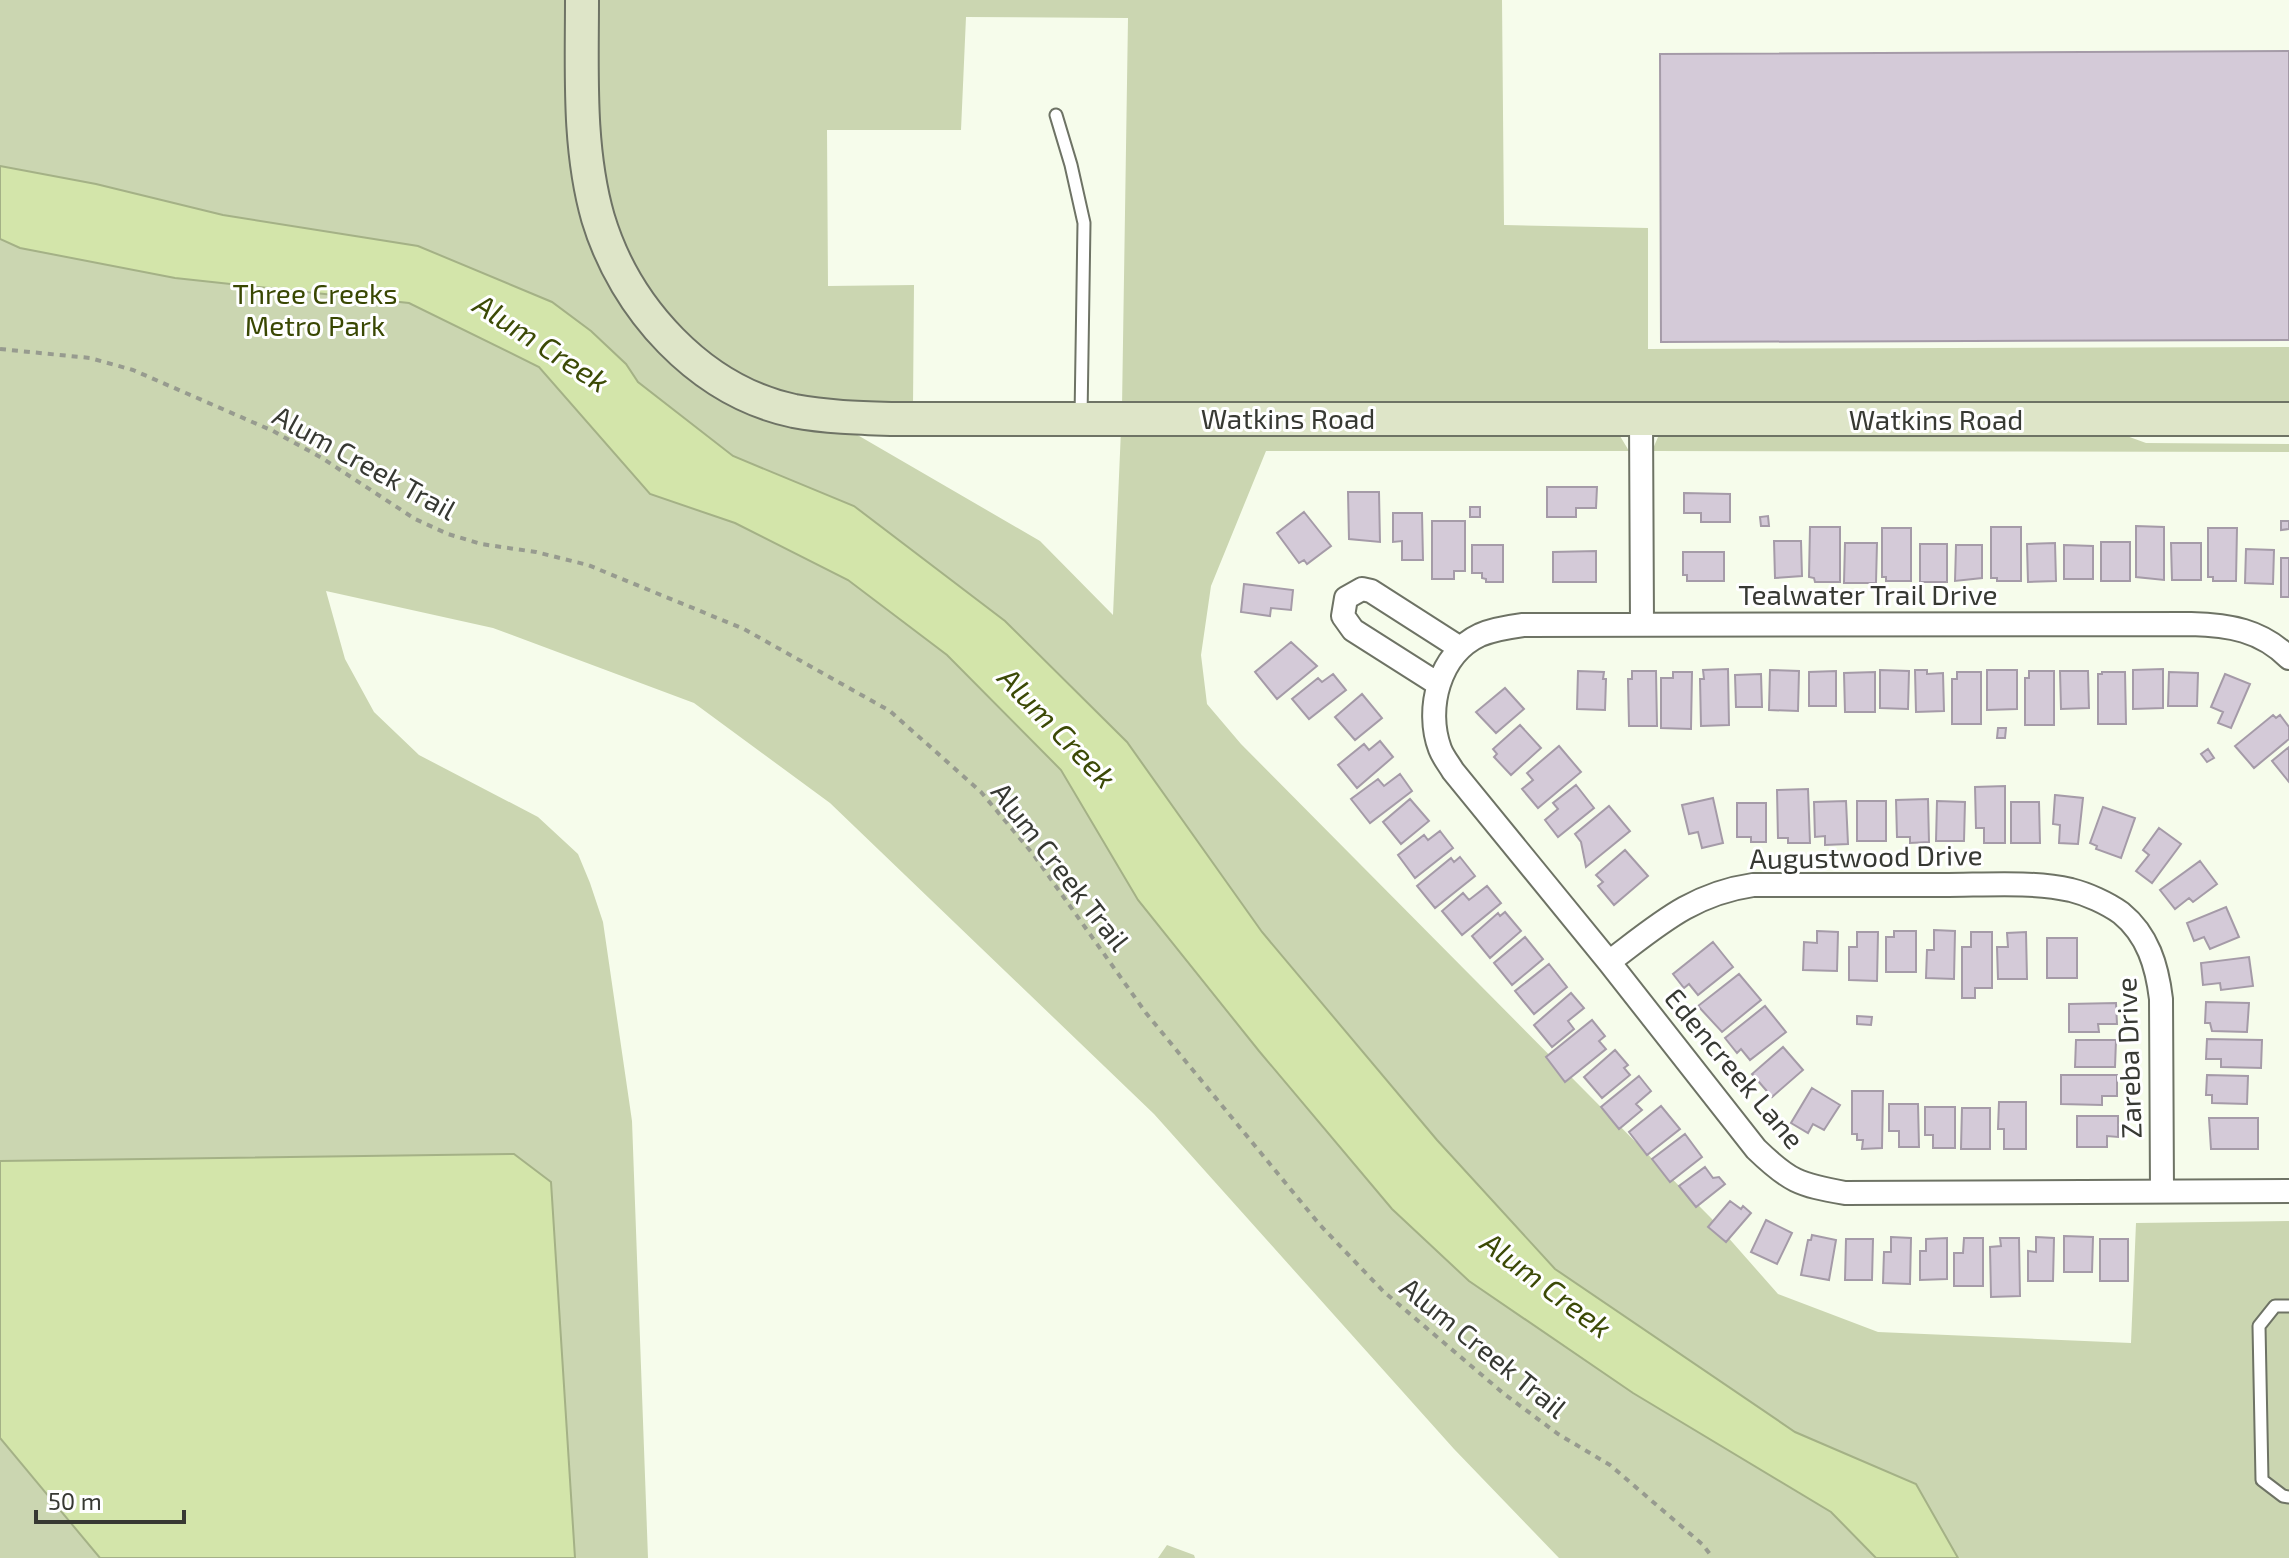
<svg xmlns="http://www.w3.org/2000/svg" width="2289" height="1558" font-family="'Exo 2',sans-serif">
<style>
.green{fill:#cbd6b1}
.water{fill:#d3e5aa;stroke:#a4b186;stroke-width:2}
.building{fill:#d4cad8;stroke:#a59ba8;stroke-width:2}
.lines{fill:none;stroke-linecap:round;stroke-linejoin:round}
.lane-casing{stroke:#6e7365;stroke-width:15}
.street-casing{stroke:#6e7365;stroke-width:26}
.secondary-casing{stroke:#6e7365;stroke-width:36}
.path{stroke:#979b8f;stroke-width:4;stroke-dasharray:6 6;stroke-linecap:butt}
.lane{stroke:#fff;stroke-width:11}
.street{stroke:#fff;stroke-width:22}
.secondary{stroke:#dee5c8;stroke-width:32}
.labels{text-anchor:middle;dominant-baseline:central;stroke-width:6;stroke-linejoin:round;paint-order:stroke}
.park-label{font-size:28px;fill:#394702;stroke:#fff}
.street-label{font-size:28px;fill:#373933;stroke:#fff}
.water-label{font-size:30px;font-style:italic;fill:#3c4a06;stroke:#fff}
</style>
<rect width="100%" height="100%" fill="#f6fceb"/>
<path class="green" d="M0,0H572L575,159L642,290L609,223L595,138L592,0H1502L1504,225L1648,228V349L2289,347V409L1122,407L1128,18L966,17L961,130H827L828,286L914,285L913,405L825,403L792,397L1040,541L1113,615L1121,430L1600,429L1620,436L1629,451H1266L1211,586L1201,655L1207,704L1241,744L1711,1218L1778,1294L1878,1332L2131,1343L2136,1223L2289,1221V1558H1559L1454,1449L1154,1114L830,803L694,703L493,628L326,591L345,659L374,712L419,755L538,817L578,854L590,883L603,922L632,1121L648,1558H575L551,1182L514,1155L0,1161Z
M2102,427L2146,443L2289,444V452L1652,451L1658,437L1674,428Z
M0,1438L11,1452L100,1558H0Z
M1167,1545L1194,1555L1195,1558H1158Z"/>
<path class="water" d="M0,166L96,184L223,215L418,246L552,302L591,331L626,364L638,382L733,456L854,506L1005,621L1127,742L1262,932L1437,1140L1555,1269L1795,1432L1916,1484L1958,1558H1876L1831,1512L1633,1393L1469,1281L1392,1209L1259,1051L1138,900L1061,770L947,655L848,580L735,523L650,494L539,367L409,303L175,278L20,248L0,239Z
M514,1154L551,1182L575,1558H100L0,1438V1161Z"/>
<path class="building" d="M2289,51V340L1661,342L1660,54Z
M1547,487H1597L1596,508H1576V517H1547Z
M1348,492H1379L1380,542L1349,539Z
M1684,493L1730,494V522H1701V513H1684Z
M1470,507H1480V517H1470Z
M1304,512L1331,546L1307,564L1304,560L1299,563L1277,533Z
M1393,513H1422L1423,560H1402V541L1393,542Z
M1768,516L1769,526H1761L1760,517Z
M1432,521H1465V571H1454V579H1432Z
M2281,521H2289V529L2281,530Z
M2136,526L2164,527V580L2136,577Z
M1810,527H1840V582H1815L1814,578L1809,577Z
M1991,527H2021V581H1997V578H1991Z
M1882,528H1911V581H1886V577H1882Z
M2208,528H2237L2236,581H2213V577H2208Z
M1774,541H1801L1802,576L1775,578Z
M2101,542H2130V581H2101Z
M1845,543H1877L1876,583H1844Z
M2055,543L2056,581L2028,582L2027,544Z
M2171,543H2201V580H2172Z
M1920,544H1947V582H1920Z
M1472,545H1503V582H1486V579L1482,578V573H1472Z
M1956,545H1982V578L1955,581Z
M2064,545L2093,546V579H2064Z
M2246,549L2274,550L2273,584L2245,583Z
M1596,551V582H1553V552Z
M1683,552H1724V581H1687V575H1683Z
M2281,558H2289V597H2281Z
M1244,584L1293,590L1291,610L1271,608L1270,616L1241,612Z
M1291,642L1317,666L1277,699L1255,672Z
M1728,669L1729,725L1701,726L1700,679H1704L1703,670Z
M2163,669V708L2133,709V670Z
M1770,670L1799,671L1798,711L1769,710Z
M1880,670L1909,671L1908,709L1880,708Z
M1915,670H1927V674L1943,673L1944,711L1916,712Z
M1987,670H2017V709L1987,710Z
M1578,671L1604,672L1603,679H1606L1605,710L1577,709Z
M1632,671H1656L1657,726H1629L1628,679H1632Z
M1836,671V706H1809V672Z
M2029,671H2054V725H2025V678H2029Z
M2060,671H2088L2089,708L2061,709Z
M1673,672H1692L1691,729L1661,728V678H1673Z
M1875,672V712H1845L1844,673Z
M1957,672H1981V724H1952V679H1957Z
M2102,672H2125L2126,724H2098V674H2102Z
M2169,672L2198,673L2197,706H2168Z
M1333,674L1346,690L1309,719L1292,699L1318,678L1322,682Z
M1761,674L1762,707H1736L1735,675Z
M2225,674L2250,684L2231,728L2218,723L2223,712L2211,707Z
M1505,688L1524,709L1496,733L1476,712Z
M1362,694L1382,718L1355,740L1335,717Z
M2273,715L2276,718L2280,715L2289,727V739L2254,768L2235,746Z
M1520,725L1541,748L1511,775L1494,757L1497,754L1493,749Z
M1998,728H2006L2005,738H1997Z
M1380,741L1393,757L1357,788L1338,765L1364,744L1369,750Z
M1559,746L1581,772L1538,808L1522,789L1533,780L1527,773Z
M2289,747V782L2272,761Z
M2208,749L2214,758L2207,762L2201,754Z
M1400,774L1412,791L1370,823L1351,799L1378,779L1384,786Z
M1576,785L1594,808L1558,837L1545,820L1558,809L1553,803Z
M2005,786V843H1984V828H1976L1975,787Z
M1808,789L1810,843H1788V838H1778L1777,790Z
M2055,795L2083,798L2078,844L2059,843L2060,825L2053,824Z
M1713,798L1723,843L1702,848L1698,832L1689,834L1682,805Z
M1410,799L1429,821L1401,844L1383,822Z
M1928,799L1929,842L1910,843V837H1897L1896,800Z
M1846,801L1848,844L1825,845V836L1815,837L1814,802Z
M1857,801H1886V841H1857Z
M1937,801L1965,802L1964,841H1936Z
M2011,802H2039L2040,843H2011Z
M1737,803H1766V842H1751V837H1737Z
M1609,806L1630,831L1586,867L1581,842L1575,834Z
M2103,807L2135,818L2121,858L2096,849L2097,846L2090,843Z
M2159,828L2181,844L2152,883L2136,871L2149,855L2143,850Z
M1440,831L1453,848L1415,878L1398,855L1424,835L1428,840Z
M1625,850L1648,876L1614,905L1598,886L1603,882L1596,875Z
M1460,857L1475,876L1435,908L1417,886L1451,858L1454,862Z
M2200,861L2217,884L2193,902L2189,898L2175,909L2160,890Z
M1487,886L1501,903L1462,935L1442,911L1463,893L1469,900Z
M2226,907L2239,937L2210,949L2204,937L2194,941L2187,923Z
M1505,912L1521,931L1490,958L1472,936L1498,913L1500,916Z
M1934,930L1955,931L1954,979L1926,978L1927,950H1934Z
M1817,931L1838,932L1837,971L1803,970L1804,942L1817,943Z
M1894,931H1916V972H1886V937H1894Z
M1857,932H1878L1877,981L1849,980V947H1857Z
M1971,932H1992V988H1975V998H1962V947H1971Z
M2026,932L2027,979H1998L1997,947H2008L2007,933Z
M1525,937L1543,959L1512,985L1494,963Z
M2047,938H2077V978H2047Z
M1713,942L1733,967L1698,995L1689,984L1684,988L1673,974Z
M2249,957L2253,986L2221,990L2220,983L2203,985L2201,963Z
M1549,964L1567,987L1534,1014L1515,991Z
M1739,974L1761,1000L1722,1032L1698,1006Z
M1571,993L1584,1008L1568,1021L1574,1029L1552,1047L1534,1025Z
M2206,1002L2249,1003L2247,1032L2212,1031L2210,1023H2205Z
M2116,1003L2117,1024H2098L2099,1032H2069V1004Z
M1765,1006L1786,1032L1750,1060L1741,1049L1737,1053L1725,1038Z
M1857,1016L1872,1017L1871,1025L1857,1024Z
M1592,1020L1605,1036L1599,1041L1606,1049L1565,1082L1546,1057Z
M2207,1039L2262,1040L2261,1068L2221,1067V1059H2206Z
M2076,1040H2116L2115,1067H2075Z
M1783,1047L1803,1070L1772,1097L1752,1074Z
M1615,1050L1628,1065L1624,1068L1630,1075L1602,1098L1584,1077Z
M2061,1075H2117V1096H2102V1105L2061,1104Z
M2207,1075L2248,1076L2247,1104L2212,1103V1095H2206Z
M1639,1076L1651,1091L1636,1104L1642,1110L1619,1129L1601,1107Z
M1812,1088L1840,1105L1824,1130L1813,1124L1808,1133L1791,1123Z
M1852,1091H1883L1882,1148L1862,1149L1863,1140H1857V1134H1852Z
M1999,1102H2026V1149H2004V1129H1998Z
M1889,1104H1918L1919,1147H1899V1131H1889Z
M1661,1106L1680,1129L1647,1155L1629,1132Z
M1925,1107H1955V1148H1933V1135H1925Z
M1962,1108H1990V1149H1961Z
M2077,1116H2118V1137L2107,1136V1147H2077Z
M2209,1118H2258V1149H2211Z
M1685,1134L1702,1157L1670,1182L1652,1159Z
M1705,1167L1713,1178L1719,1177L1725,1184L1696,1207L1679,1186Z
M1730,1201L1741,1209L1743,1206L1751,1213L1726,1242L1708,1227Z
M1766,1220L1792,1233L1777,1264L1751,1252Z
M1812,1235L1836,1240L1829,1280L1801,1275L1808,1240H1811Z
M2064,1236L2093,1237L2092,1272H2064Z
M1891,1237L1911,1238L1910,1284L1883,1283L1884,1252H1891Z
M2036,1237L2054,1238L2053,1281H2028V1251L2036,1252Z
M1947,1238V1279L1920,1280V1251H1926V1239Z
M1964,1238H1983V1286H1954V1253H1963Z
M2000,1238H2019L2020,1296L1991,1297L1990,1247L2001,1246Z
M1846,1239H1873L1872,1280H1845Z
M2100,1239H2128V1281H2100Z"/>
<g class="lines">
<defs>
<path id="lane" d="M1056,115L1071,165L1084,223L1081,418
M2289,1306H2275L2259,1326L2262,1480L2283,1496L2289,1497"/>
<path id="street" d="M1641,418L1642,625
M2289,658C2261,630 2229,625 2191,624L1523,625C1508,627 1494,629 1480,635C1439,654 1425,709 1440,749C1443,757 1449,764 1453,771L1609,962L1756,1149C1789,1181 1799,1185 1845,1193L2289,1191
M1438,684L1353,630L1343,616L1346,598L1362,589L1371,591L1460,648
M1609,962C1657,926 1691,894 1753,885C1816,885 1880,885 1943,885C1985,885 2030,881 2071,890C2087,894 2107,903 2121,913C2148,935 2157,966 2161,999L2162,1191"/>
<path id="secondary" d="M582,0C582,72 578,148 598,218C625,308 700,391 794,411C826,417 858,418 891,419H2289"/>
</defs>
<use href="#lane" class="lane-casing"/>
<use href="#street" class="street-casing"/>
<use href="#secondary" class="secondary-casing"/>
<path class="path" d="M0,349L90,358L133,370L273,431L322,458L415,519L448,534L481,544L536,552L588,565L744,629L890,711L981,792L1033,854L1146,1013L1320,1225L1383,1291L1503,1393L1558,1434L1610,1465L1702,1544L1713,1558"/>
<use href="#lane" class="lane"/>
<use href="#street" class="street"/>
<use href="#secondary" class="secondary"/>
</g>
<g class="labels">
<g class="park-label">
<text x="315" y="293">Three Creeks<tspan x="315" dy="32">Metro Park</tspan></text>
</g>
<g class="street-label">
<text x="1288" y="418">Watkins Road</text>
<text x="1936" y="419">Watkins Road</text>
<text transform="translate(365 462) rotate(29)">Alum Creek Trail</text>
<text x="1868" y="594">Tealwater Trail Drive</text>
<text transform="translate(1866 856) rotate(-1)">Augustwood Drive</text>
<text transform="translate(1061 866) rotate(52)">Alum Creek Trail</text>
<text transform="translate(2128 1058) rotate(-92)">Zareba Drive</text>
<text transform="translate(1735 1068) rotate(50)">Edencreek Lane</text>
<text transform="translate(1484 1347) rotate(39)">Alum Creek Trail</text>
</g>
<g class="water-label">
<text transform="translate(542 342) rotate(33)">Alum Creek</text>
<text transform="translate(1058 727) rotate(46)">Alum Creek</text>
<text transform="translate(1547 1284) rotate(37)">Alum Creek</text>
</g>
</g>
<path d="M36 1510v12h148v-12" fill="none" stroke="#373933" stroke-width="4"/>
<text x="48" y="1510" font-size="24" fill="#373933" stroke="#ffffff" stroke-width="6" paint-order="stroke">50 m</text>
</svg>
